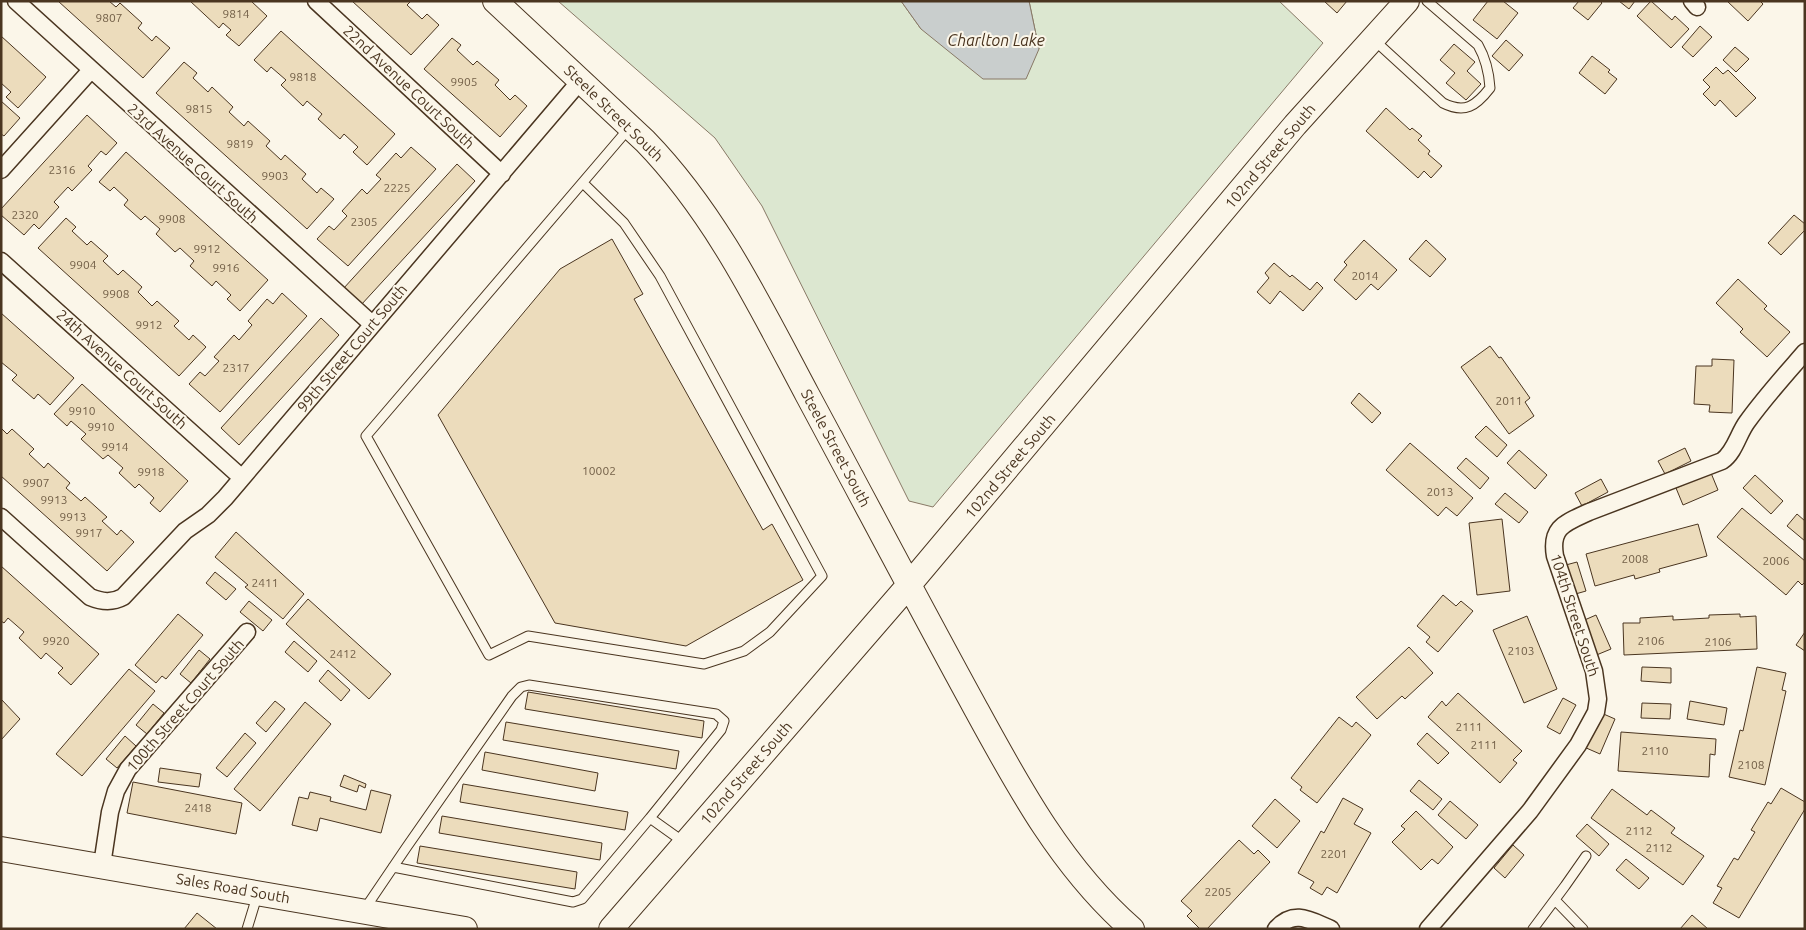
<svg xmlns="http://www.w3.org/2000/svg" width="1806" height="930" font-family="Ubuntu,sans-serif">
<style>
.green{fill:#dce7d0;stroke:#887966}
.water{fill:#c9cecd;stroke:#887966}
.building{fill:#ecdcbc;stroke:#4a3520}
.lines{fill:none;stroke-linecap:round;stroke-linejoin:round}
.lane-casing{stroke:#4a3520;stroke-width:11}
.street-casing{stroke:#4a3520;stroke-width:19}
.secondary-casing{stroke:#4a3520;stroke-width:26}
.lane{stroke:#fbf6e9;stroke-width:9}
.street{stroke:#fbf6e9;stroke-width:16}
.secondary{stroke:#fbf6e9;stroke-width:24}
.labels{text-anchor:middle;dominant-baseline:central;stroke-width:4;stroke-linejoin:round;paint-order:stroke}
.number-label{font-size:12px;fill:#725f47}
.street-label{font-size:15px;fill:#4a3520;stroke:#fbf6e9}
.water-label{font-size:16px;font-style:italic;fill:#4a3520;stroke:#fbf6e9}
</style>
<rect width="100%" height="100%" fill="#fbf6e9"/>
<path class="green" d="M558,1H901L921,29L1039,49L1029,1H1279L1323,43L933,507L909,501L762,206L715,138Z"/>
<path class="water" d="M901,1H1029L1039,49L1026,79H983L921,29Z"/>
<path class="building" d="M58,1H109L116,7L120,3L142,23L138,28L152,41L156,36L170,48L143,78Z
M190,1H251L267,16L239,46L226,35L231,30L223,23L219,28Z
M352,1H411L407,5L422,19L427,14L439,25L411,55Z
M1324,1H1347L1337,13Z
M1488,1H1503L1518,13L1497,39L1473,20Z
M1579,1H1600L1602,3L1588,20L1573,8Z
M1619,1H1635L1629,9Z
M1651,1L1672,20L1675,16L1689,29L1671,48L1637,16Z
M1727,1H1760L1763,4L1748,21Z
M1700,26L1712,37L1693,57L1682,47Z
M281,31L395,134L367,165L353,152L358,147L344,134L340,139L318,119L322,114L307,101L303,106L281,85L286,80L271,67L267,72L254,60Z
M1,36L46,77L18,108L6,97L11,92L1,83Z
M452,38L461,45L457,50L473,65L477,61L499,80L495,85L510,100L515,95L527,106L500,137L424,69Z
M1506,40L1523,55L1509,71L1492,56Z
M1454,44L1475,62L1467,71L1481,84L1466,100L1446,83L1455,73L1440,60Z
M1735,47L1749,59L1736,72L1723,60Z
M1592,56L1610,70L1608,72L1617,79L1605,94L1579,73Z
M184,62L197,73L193,78L208,92L212,87L233,107L229,112L244,126L248,121L270,141L266,146L281,160L285,155L306,174L302,179L317,193L321,188L334,199L307,229L156,93Z
M1716,67L1723,74L1728,70L1756,98L1736,117L1720,100L1715,106L1703,94L1710,87L1703,80Z
M1,101L20,118L4,136L1,134Z
M1386,108L1410,130L1412,128L1422,136L1418,140L1430,151L1428,154L1442,166L1431,178L1424,171L1418,178L1366,131Z
M87,115L117,143L106,155L101,151L88,166L92,170L72,191L68,187L54,202L59,207L39,229L34,224L24,235L1,215V209Z
M411,147L436,169L348,266L317,239L329,226L334,230L347,216L342,211L362,189L367,194L381,179L376,175L396,153L401,158Z
M126,152L268,280L240,311L227,299L231,295L216,281L212,286L190,266L194,261L180,248L175,252L156,234L160,229L145,216L141,220L124,205L128,200L114,187L110,191L99,182Z
M457,164L475,181L361,305L343,289Z
M1794,215L1805,224V230L1781,255L1768,243Z
M66,218L76,227L72,231L87,245L91,241L108,256L103,261L118,275L123,270L142,287L138,292L152,306L157,301L179,321L174,326L189,340L193,335L206,347L179,376L38,248Z
M612,239L643,294L634,299L763,530L772,524L803,580L686,646L555,623L438,415L560,269Z
M1364,240L1397,270L1378,290L1371,284L1356,300L1334,280L1347,265L1344,262Z
M1426,240L1446,259L1430,277L1409,259Z
M1274,263L1290,277L1292,275L1310,290L1317,282L1323,288L1303,311L1280,291L1270,304L1257,292L1269,278L1265,273Z
M1738,279L1767,306L1764,309L1790,332L1767,357L1740,332L1743,329L1716,303Z
M282,293L307,316L220,412L189,384L200,372L205,376L219,361L214,357L234,335L239,340L252,325L248,321L267,299L273,304Z
M1,313L74,378L50,405L38,394L34,399L12,380L17,375L1,362Z
M321,318L339,335L239,445L221,428Z
M1490,346L1499,358L1501,357L1530,398L1525,402L1534,416L1509,434L1461,367Z
M1712,359L1734,360L1732,413L1709,412L1710,405L1694,404L1696,366H1712Z
M82,384L188,481L160,512L150,503L154,498L139,484L135,488L119,473L123,468L108,455L103,459L81,439L86,434L71,421L67,426L54,414Z
M1359,393L1381,413L1372,423L1351,403Z
M1486,426L1507,445L1497,457L1475,437Z
M1,428L7,434L12,429L34,449L29,454L44,468L48,463L70,483L66,488L81,501L85,497L107,517L102,521L117,535L121,530L134,542L107,571L1,476Z
M1410,443L1473,498L1457,516L1446,507L1438,516L1386,470Z
M1685,448L1691,461L1665,474L1658,461Z
M1519,450L1547,475L1535,489L1507,463Z
M1466,458L1489,478L1480,489L1457,468Z
M1711,473L1718,490L1683,505L1676,488Z
M1755,475L1783,501L1771,514L1743,488Z
M1601,479L1608,492L1582,506L1575,493Z
M1505,493L1528,512L1519,523L1495,504Z
M1742,508L1805,561V582L1802,585L1798,581L1786,595L1717,537Z
M1797,514L1805,521V541L1787,526Z
M1502,519L1510,591L1477,595L1469,523Z
M1698,524L1707,556L1659,569L1660,572L1635,579L1634,575L1595,586L1586,554Z
M236,532L304,594L283,619L245,587L248,585L215,557Z
M1577,562L1586,591L1572,595L1562,566Z
M1,566L99,654L71,685L58,673L63,668L46,653L41,659L19,638L24,632L8,618L4,623L1,621Z
M215,572L236,589L226,600L206,583Z
M1443,595L1456,606L1461,601L1473,611L1438,652L1426,642L1430,637L1417,626Z
M308,599L391,674L369,699L286,624Z
M249,601L272,620L263,631L240,612Z
M178,614L203,635L166,679L162,676L156,683L135,665Z
M1740,614V617L1756,616L1757,649L1624,655L1623,623H1640V618L1673,616V620L1709,618V615Z
M1596,615L1611,649L1594,656L1580,622Z
M1527,616L1557,689L1524,703L1493,630Z
M1805,632V651L1796,645Z
M294,641L317,661L308,672L285,652Z
M1409,647L1433,673L1405,699L1402,696L1377,719L1356,697Z
M199,650L210,659L191,683L180,674Z
M1642,667L1671,668V683L1641,681Z
M1757,667L1786,673L1782,690L1786,691L1765,785L1729,777L1740,730L1743,731Z
M129,669L155,691L82,776L56,754Z
M328,670L350,690L341,701L319,681Z
M528,692L704,721L702,738L525,709Z
M1458,693L1522,751L1513,760L1517,763L1500,783L1428,717L1442,701L1446,706Z
M1563,698L1576,705L1560,734L1547,727Z
M1,699L20,719L1,740Z
M275,701L285,709L266,732L256,723Z
M1690,701L1727,708L1724,725L1687,719Z
M305,702L331,724L260,811L234,789Z
M1642,703L1671,704L1670,719L1641,718Z
M153,704L164,713L147,734L136,725Z
M1599,712L1615,719L1600,754L1584,747Z
M1339,717L1352,727L1356,722L1371,735L1317,803L1300,790L1302,787L1291,778Z
M506,722L679,751L676,769L503,740Z
M1621,732L1716,739L1715,755L1710,754L1709,777L1618,771Z
M245,733L256,743L227,777L216,768Z
M1427,733L1449,753L1438,764L1417,744Z
M125,736L136,746L117,768L106,759Z
M485,752L598,773L595,791L482,770Z
M160,768L201,774L199,787L158,782Z
M344,775L366,784L365,788L359,785L357,792L340,786Z
M1419,780L1442,799L1433,810L1410,791Z
M133,782L242,803L236,834L127,813Z
M463,784L628,812L625,830L460,802Z
M1781,788L1805,802V809L1739,918L1713,903L1722,888L1717,886L1734,858L1738,860L1755,832L1751,830L1768,802L1771,804Z
M1612,789L1647,815L1651,810L1675,828L1671,833L1704,856L1683,885L1591,818Z
M371,790L391,795L381,833L320,818L317,831L292,825L299,797L308,799L310,792L331,797L330,801L366,810Z
M1343,798L1363,809L1354,824L1371,833L1337,893L1327,887L1322,895L1310,888L1314,882L1298,873L1321,831L1324,833Z
M1275,799L1300,821L1277,848L1252,826Z
M1450,801L1478,825L1466,839L1438,815Z
M1416,811L1453,847L1438,864L1432,859L1421,870L1392,842L1405,829L1401,826Z
M442,816L602,843L600,860L439,833Z
M1587,824L1609,844L1599,856L1576,836Z
M1239,840L1254,854L1258,850L1270,862L1207,929H1200L1187,916L1192,911L1181,901Z
M1513,845L1524,855L1505,878L1494,868Z
M420,846L577,872L575,889L417,863Z
M1626,859L1649,878L1639,889L1616,870Z
M197,913L217,929H184Z
M1692,915L1708,929H1680Z"/>
<g class="lines">
<defs>
<path id="lane" d="M1373,39L1443,103C1465,114 1476,106 1490,88C1489,72 1486,59 1478,45L1427,1
M583,183L624,223L660,276L822,576L770,632L744,651L704,664L528,636L489,655L366,436L630,127
M393,867L573,902L582,899L650,818
M1555,900L1583,929
M364,910L406,848L512,696L521,687L529,685L716,714L724,721L721,730L650,818L685,843
M247,929L258,893
M1533,929L1565,886L1586,856"/>
<path id="street" d="M16,1L372,324
M316,1L502,174
M1692,1L1697,7
M1,170L91,70
M1,261L242,478
M1,517L90,597C102,602 112,603 123,597L185,531L208,515L225,498L581,80
M102,865L110,812L116,791L128,769L247,632
M1276,929C1294,909 1310,920 1331,929
M1428,929L1530,811L1578,745L1596,712L1598,699L1594,671L1555,556C1550,527 1565,523 1589,512L1722,461C1735,452 1738,434 1747,422C1765,397 1785,375 1805,352"/>
<path id="secondary" d="M495,1L645,141C716,214 760,306 808,396C864,500 919,605 976,709C1019,788 1063,869 1132,929
M1,849L465,929
M611,929L908,586L1295,125L1407,1"/>
</defs>
<use href="#lane" class="lane-casing"/>
<use href="#street" class="street-casing"/>
<use href="#secondary" class="secondary-casing"/>
<use href="#lane" class="lane"/>
<use href="#street" class="street"/>
<use href="#secondary" class="secondary"/>
</g>
<g class="labels">
<g class="number-label">
<text x="236" y="13">9814</text>
<text x="109" y="17">9807</text>
<text x="303" y="76">9818</text>
<text x="464" y="81">9905</text>
<text x="199" y="108">9815</text>
<text x="240" y="143">9819</text>
<text x="62" y="169">2316</text>
<text x="275" y="175">9903</text>
<text x="397" y="187">2225</text>
<text x="25" y="214">2320</text>
<text x="172" y="218">9908</text>
<text x="364" y="221">2305</text>
<text x="207" y="248">9912</text>
<text x="83" y="264">9904</text>
<text x="226" y="267">9916</text>
<text x="1365" y="275">2014</text>
<text x="116" y="293">9908</text>
<text x="149" y="324">9912</text>
<text x="236" y="367">2317</text>
<text x="1509" y="400">2011</text>
<text x="82" y="410">9910</text>
<text x="101" y="426">9910</text>
<text x="115" y="446">9914</text>
<text x="599" y="470">10002</text>
<text x="151" y="471">9918</text>
<text x="36" y="482">9907</text>
<text x="1440" y="491">2013</text>
<text x="54" y="499">9913</text>
<text x="73" y="516">9913</text>
<text x="89" y="532">9917</text>
<text x="1635" y="558">2008</text>
<text x="1776" y="560">2006</text>
<text x="265" y="582">2411</text>
<text x="56" y="640">9920</text>
<text x="1651" y="640">2106</text>
<text x="1718" y="641">2106</text>
<text x="1521" y="650">2103</text>
<text x="343" y="653">2412</text>
<text x="1469" y="726">2111</text>
<text x="1484" y="744">2111</text>
<text x="1655" y="750">2110</text>
<text x="1751" y="764">2108</text>
<text x="198" y="807">2418</text>
<text x="1639" y="830">2112</text>
<text x="1659" y="847">2112</text>
<text x="1334" y="853">2201</text>
<text x="1218" y="891">2205</text>
</g>
<g class="street-label">
<text transform="translate(409 87) rotate(43)">22nd Avenue Court South</text>
<text transform="translate(614 113) rotate(44)">Steele Street South</text>
<text transform="translate(1270 156) rotate(-50)">102nd Street South</text>
<text transform="translate(193 163) rotate(42)">23rd Avenue Court South</text>
<text transform="translate(352 348) rotate(-50)">99th Street Court South</text>
<text transform="translate(122 369) rotate(42)">24th Avenue Court South</text>
<text transform="translate(836 448) rotate(62)">Steele Street South</text>
<text transform="translate(1010 466) rotate(-50)">102nd Street South</text>
<text transform="translate(1575 615) rotate(72)">104th Street South</text>
<text transform="translate(185 705) rotate(-49)">100th Street Court South</text>
<text transform="translate(746 773) rotate(-49)">102nd Street South</text>
<text transform="translate(233 888) rotate(10)">Sales Road South</text>
</g>
<g class="water-label">
<text x="996" y="40">Charlton Lake</text>
</g>
</g>
<rect width="1806" height="930" fill="none" stroke="#4a3520" stroke-width="5"/>
</svg>
